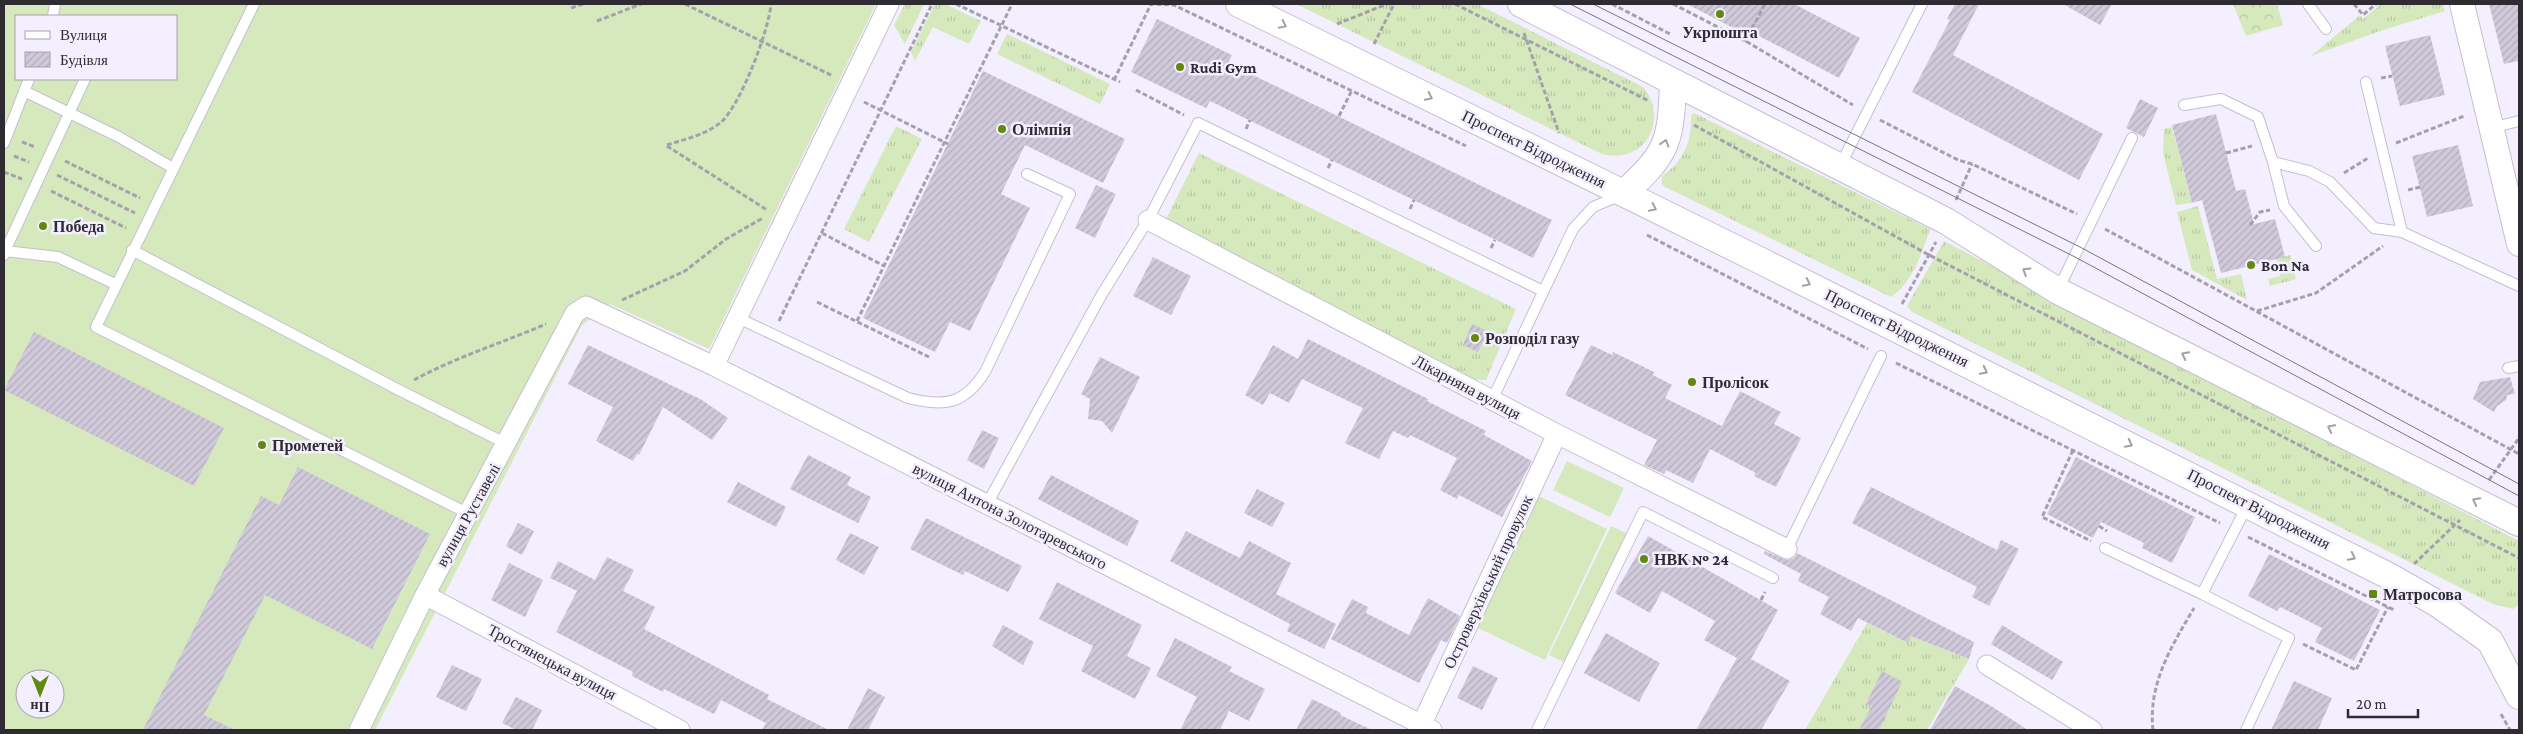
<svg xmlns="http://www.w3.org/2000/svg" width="2523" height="734" font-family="'Crimson Pro',serif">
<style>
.grass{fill:url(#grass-tufts)}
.forest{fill:url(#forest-crowns)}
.pitch{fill:#d5e9bd;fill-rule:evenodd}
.building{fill:url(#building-hatch)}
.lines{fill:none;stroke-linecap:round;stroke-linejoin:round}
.service-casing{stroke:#c5bfd0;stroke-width:12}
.minor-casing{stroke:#c5bfd0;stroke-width:21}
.tertiary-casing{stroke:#c5bfd0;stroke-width:26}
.secondary-casing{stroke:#c5bfd0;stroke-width:28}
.path{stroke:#a5a1ac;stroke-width:3;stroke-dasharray:5 2.5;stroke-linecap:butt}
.service{stroke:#fff;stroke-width:10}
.minor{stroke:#fff;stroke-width:19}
.tertiary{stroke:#fff;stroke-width:24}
.secondary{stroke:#fff;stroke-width:26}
.tram{stroke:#78757e;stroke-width:1}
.oneway{stroke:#a1a0a3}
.poi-dot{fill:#63880f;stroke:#f4effe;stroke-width:2}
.labels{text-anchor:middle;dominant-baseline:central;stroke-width:5;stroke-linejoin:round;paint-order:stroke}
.poi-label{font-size:16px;font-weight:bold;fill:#2e2c32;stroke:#f4effe;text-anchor:start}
.street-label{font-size:16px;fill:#2e2c32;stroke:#f4effe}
</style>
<defs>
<pattern id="grass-tufts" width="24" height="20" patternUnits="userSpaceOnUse" patternTransform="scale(1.25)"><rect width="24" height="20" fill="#d5e9bd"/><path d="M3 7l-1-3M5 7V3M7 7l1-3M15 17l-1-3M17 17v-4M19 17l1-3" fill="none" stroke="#b7c8a3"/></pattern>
<pattern id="forest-crowns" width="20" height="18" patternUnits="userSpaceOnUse" patternTransform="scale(1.25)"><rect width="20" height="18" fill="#d5e9bd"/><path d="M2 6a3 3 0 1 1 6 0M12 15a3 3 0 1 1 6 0" fill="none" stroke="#b7c8a3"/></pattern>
<pattern id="building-hatch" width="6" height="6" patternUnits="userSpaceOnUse" patternTransform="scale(1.25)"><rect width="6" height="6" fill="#cfc9da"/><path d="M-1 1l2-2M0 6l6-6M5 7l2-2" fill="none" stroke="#b2adbc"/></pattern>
</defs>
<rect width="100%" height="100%" fill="#f4effe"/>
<path class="grass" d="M905,4H924L905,44L894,25Z
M935,4H945L981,21L969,44L933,27L915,61L911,52Z
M1296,4H1477L1643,87C1669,118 1647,165 1602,154Z
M2381,4H2443L2445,11L2380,31L2311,56L2360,15L2363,19Z
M1007,34L1110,84L1100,104L997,54Z
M1694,113L1930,229C1923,251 1911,285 1891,297L1665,187L1662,184V176C1684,161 1692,141 1691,115Z
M896,126L922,139L869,242L844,229Z
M2172,127L2192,203L2176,205L2163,153L2164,129Z
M1199,153L1516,309L1486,380L1468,379L1165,221Z
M2198,206L2217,279L2241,274L2247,300L2192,270L2177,212Z
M1944,241L2519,541V605L2513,609L2493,604L1912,312L1907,306Z
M2290,255L2296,279L2270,286L2268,279L2280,276L2276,259Z
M1867,623L1908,643L1911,636L1969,659L1927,730H1805Z"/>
<path class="forest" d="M2233,4H2277L2283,25L2246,36Z"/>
<path class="pitch" d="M4,4H876L709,349L610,304L582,325L375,730H4ZM16,16H176V79H16ZM25,679H55V709H25Z
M1567,461L1624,488L1610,517L1553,490Z
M1539,496L1607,529L1545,660L1476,627Z
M1611,526L1628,534L1566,663L1549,655Z"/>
<path class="building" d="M1687,4H1794L1860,38L1839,78L1746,29L1743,33Z
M1955,4H1979L1953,55L2103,134L2079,180L1912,92L1950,20L1947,19Z
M2063,4H2112L2100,25Z
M2489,4H2519V61L2504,64Z
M1157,19L1232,55L1228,63L1552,220L1533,258L1210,101L1206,108L1131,72Z
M2430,35L2445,95L2400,106L2385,46Z
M983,71L1125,139L1103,183L1025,145L1001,194L1030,208L970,331L950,322L935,352L863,318Z
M2140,99L2158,108L2144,137L2126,128Z
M2216,114L2236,191L2245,189L2254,224L2275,219L2285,257L2221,273L2202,200L2192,203L2172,125Z
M2458,145L2473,206L2427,217L2412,156Z
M1096,185L1116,194L1095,238L1075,228Z
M1153,257L1191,276L1171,315L1133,296Z
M1472,324L1488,331L1478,352L1463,345Z
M34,332L224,428L194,486L4,390Z
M1308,339L1428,399L1427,401L1486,431L1484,435L1532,461L1502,517L1459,495L1457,499L1440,490L1457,458L1410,435L1408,438L1393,431L1379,459L1345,443L1363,408L1327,391L1302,379L1289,403L1270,393L1263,405L1245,395L1273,345L1298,359Z
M588,345L702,400L728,418L712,440L663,407L639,455L637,454L633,461L596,441L613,407L568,384Z
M1591,345L1612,355L1613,352L1654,372L1653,375L1672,385L1665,398L1722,426L1740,391L1781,412L1774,424L1801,438L1776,487L1754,476L1756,473L1710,449L1693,483L1666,470L1664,474L1644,465L1657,440L1565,395Z
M1100,357L1140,377L1112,433L1102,421L1088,419L1090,399L1081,394Z
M2510,377L2515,394L2507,395L2506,400L2497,406L2494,412L2473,399L2480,382Z
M982,430L999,438L984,469L967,460Z
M808,455L851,477L847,485L871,497L858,523L790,489Z
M2076,457L2195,517L2172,563L2142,548L2144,543L2101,522L2093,538L2047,514Z
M298,467L430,534L372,649L265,595L204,715L235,730H143L261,496L279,505Z
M1051,475L1139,521L1127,546L1038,499Z
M738,482L786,507L776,527L727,502Z
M1871,487L1997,550L2001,540L2019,549L1989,606L1972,597L1977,587L1852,523Z
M1257,489L1285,503L1272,527L1244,513Z
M926,518L1022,566L1008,592L965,571L963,575L910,549Z
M518,523L534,531L522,555L506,546Z
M1186,531L1240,558L1249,541L1291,563L1276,594L1336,624L1324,649L1287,631L1290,624L1170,561Z
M850,533L879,547L864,575L836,560Z
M1648,536L1778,610L1751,659L1790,681L1761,730H1696L1737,658L1704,640L1715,621L1662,591L1650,613L1615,593Z
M1765,551L1787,560L1794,558L1797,553L1974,642L1969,659L1911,636L1908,643L1858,618L1851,631L1820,614L1829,597L1798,581L1801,574L1764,554Z
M2269,554L2380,610L2354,661L2315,642L2322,628L2280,607L2277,611L2248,596Z
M607,557L634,570L623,591L655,607L644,629L769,695L767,699L829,730H762L766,723L721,700L714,714L664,689L663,692L632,676L633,672L556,632L577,591L550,578L558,561L595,580Z
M509,563L543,580L525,617L491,600Z
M1057,582L1142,625L1127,656L1151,668L1135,699L1081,671L1093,646L1039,619Z
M1428,598L1460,616L1447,643L1441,640L1419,683L1331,639L1352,599L1368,607L1366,613L1409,635Z
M1003,625L1034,642L1023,665L992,646Z
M2002,625L2063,662L2052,680L1991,644Z
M1606,633L1660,663L1639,702L1584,673Z
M1175,638L1232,667L1229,671L1265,689L1249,721L1229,711L1220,730H1180L1197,697L1156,676Z
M452,665L482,679L466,711L436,697Z
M1473,666L1498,678L1482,710L1457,698Z
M1882,671L1902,682L1879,730H1859L1872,706L1866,704Z
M2294,681L2332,698L2318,730H2271Z
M1955,686L1991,706L2028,730H1930Z
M868,688L885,697L868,730H847Z
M516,697L542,710L532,730H516L502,723Z
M1312,699L1341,713L1340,715L1372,730H1296Z"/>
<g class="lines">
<defs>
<path id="service" d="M254,4L96,327L469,514
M2308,4L2326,29
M53,16L55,4
M2366,82L2402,232
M24,91L119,137L173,168
M2184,105L2221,99L2258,117L2273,162
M2491,128L2519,121
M4,143L29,79
M1840,166L1922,4
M2316,246L2284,206L2273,162L2309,171L2330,182L2374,228L2402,232L2519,286
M132,250L397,389L507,444
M5,251L85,79
M4,255L5,251L58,257L115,284
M2058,290L2132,138
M738,318L908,398C944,407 964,405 985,372L1070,194L1027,174
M2508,368L2519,366
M1492,400L1573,229L1593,207L1621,195
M987,504L1102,294L1148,220L1198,123L1543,291
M2105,548L2202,594
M1787,549L1881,356
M1537,730L1643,512L1773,578
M2246,730L2289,638L2202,594L2248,504"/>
<path id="minor" d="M1148,220L1557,434L1787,549
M714,366L889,4
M425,595L680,730
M1987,665L2092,730
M359,730L425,595L575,313L586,306L714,366L1432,730
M1419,730L1557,434"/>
<path id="tertiary" d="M2462,4L2519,244"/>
<path id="secondary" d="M1239,4L1763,262L2387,575L2438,604L2490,641L2519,696
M1521,4L1946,221L2058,291L2519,523
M1624,193C1668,153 1671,142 1673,82"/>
</defs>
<use href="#service" class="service-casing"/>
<use href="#minor" class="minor-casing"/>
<use href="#tertiary" class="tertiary-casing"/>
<use href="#secondary" class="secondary-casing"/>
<path class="path" d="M685,4L833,76
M956,4L1120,82
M1455,4L1649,101
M1612,4L1672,35
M1673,4L1749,43L1853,105
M2354,4L2363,15L2376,4
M571,8L583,4
M597,21L641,4
M1337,24L1387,4
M1524,33L1559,133
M1745,42L1765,4
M1374,44L1394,4
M2381,78L2392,76
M1114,80L1151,4L1174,5L1466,146
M1136,90L1184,115
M864,102L948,144
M1339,116L1352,90
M1880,120L1958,160L1972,164L2077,214
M1694,125L1929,255L2519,558
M1246,129L1250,120
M22,142L35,147
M2396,143L2464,116
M667,145C685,139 705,135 720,123C740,107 769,30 771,4
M667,146L767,210
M2226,153L2252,146
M14,156L29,162
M65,161L140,198
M1328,168L1332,160
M4,172L22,179
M2344,173L2368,158
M57,175L135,213
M2408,190L2420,187
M51,191L126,228
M1956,200L1972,164
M1410,209L1414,200
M2250,225L2260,212L2270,210
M2105,229L2519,454
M822,233L884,266
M1647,235L1868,349
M1491,248L1495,240
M622,300L685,271L726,239L763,218
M817,302L929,357
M1902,304L1936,242
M2257,311L2316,293L2383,246
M779,321L932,4
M857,321L1012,4
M1896,363L2220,523
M414,380C456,357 502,343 546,324
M2073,450L2042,517L2091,541
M2489,480L2519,438
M2099,526L2107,531
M2248,537L2394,610
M2414,564L2460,520
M1761,600L1765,592
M2303,644L2356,670L2388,607
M2501,714L2510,730
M2153,730C2148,684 2171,647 2194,608"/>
<use href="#service" class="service"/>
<use href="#minor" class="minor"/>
<use href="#tertiary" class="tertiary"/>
<use href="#secondary" class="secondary"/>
<path class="tram" d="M1570,4L2075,257L2519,496
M1593,4L2080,247L2519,484"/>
</g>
<defs><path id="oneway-chevron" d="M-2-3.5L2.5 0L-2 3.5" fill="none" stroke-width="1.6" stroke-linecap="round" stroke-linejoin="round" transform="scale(1.25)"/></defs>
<g class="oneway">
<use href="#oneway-chevron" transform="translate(1283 25) rotate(26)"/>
<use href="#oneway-chevron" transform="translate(1429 97) rotate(26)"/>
<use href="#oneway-chevron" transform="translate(1665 143) rotate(-73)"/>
<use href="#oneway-chevron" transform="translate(1653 208) rotate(26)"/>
<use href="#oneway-chevron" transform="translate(2026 271) rotate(-148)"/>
<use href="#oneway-chevron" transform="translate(1807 283) rotate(26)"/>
<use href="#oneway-chevron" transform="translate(2185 355) rotate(-153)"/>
<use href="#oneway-chevron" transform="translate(1984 371) rotate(27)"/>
<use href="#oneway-chevron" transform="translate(2331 428) rotate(-153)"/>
<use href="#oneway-chevron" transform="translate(2129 444) rotate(27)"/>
<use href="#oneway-chevron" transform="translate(2476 501) rotate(-153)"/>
<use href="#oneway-chevron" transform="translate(2352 557) rotate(27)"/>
</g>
<g class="poi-dot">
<circle cx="1720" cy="14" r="5"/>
<circle cx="1180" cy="67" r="5"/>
<circle cx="1002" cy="129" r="5"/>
<circle cx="43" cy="226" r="5"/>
<circle cx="2251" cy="265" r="5"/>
<circle cx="1475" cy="338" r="5"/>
<circle cx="1692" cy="382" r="5"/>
<circle cx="262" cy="445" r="5"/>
<circle cx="1644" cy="559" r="5"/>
<rect x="2368" y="589" width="10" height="10" rx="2.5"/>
</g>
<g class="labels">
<g class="poi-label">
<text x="1720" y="32" text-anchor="middle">Укрпошта</text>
<text x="1190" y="67">Rudi Gym</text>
<text x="1012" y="129">Олімпія</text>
<text x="53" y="226">Победа</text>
<text x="2261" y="265">Bon Na</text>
<text x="1485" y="338">Розподіл газу</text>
<text x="1702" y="382">Пролісок</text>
<text x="272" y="445">Прометей</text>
<text x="1654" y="559">НВК № 24</text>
<text x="2383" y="594">Матросова</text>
</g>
<g class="street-label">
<text transform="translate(1534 149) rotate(26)">Проспект Відродження</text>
<text transform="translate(1897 328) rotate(26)">Проспект Відродження</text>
<text transform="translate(1467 387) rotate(28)">Лікарняна вулиця</text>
<text transform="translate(2259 509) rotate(27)">Проспект Відродження</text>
<text transform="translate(468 515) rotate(-61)">вулиця Руставелі</text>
<text transform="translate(1010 516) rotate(27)">вулиця Антона Золотаревського</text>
<text transform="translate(1488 582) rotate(-65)">Островерхівський провулок</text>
<text transform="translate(552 662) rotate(28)">Тростянецька вулиця</text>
</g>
</g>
<rect width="2523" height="734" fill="none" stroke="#2e2c32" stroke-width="10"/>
<rect x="15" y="15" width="162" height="65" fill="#f4effe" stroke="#a5a1ac"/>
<rect x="25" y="31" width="25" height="8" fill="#ffffff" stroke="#a5a1ac"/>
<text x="60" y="40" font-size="15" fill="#2e2c32">Вулиця</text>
<rect x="25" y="52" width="25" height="15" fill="url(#building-hatch)" stroke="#a5a1ac"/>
<text x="60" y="65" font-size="15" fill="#2e2c32">Будівля</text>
<g transform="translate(40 694) rotate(180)"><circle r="24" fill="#f4effe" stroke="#a5a1ac"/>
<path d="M0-4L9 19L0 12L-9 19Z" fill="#63880f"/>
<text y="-8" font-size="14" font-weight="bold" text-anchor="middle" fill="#2e2c32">Пн</text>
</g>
<path d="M2348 709v8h70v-8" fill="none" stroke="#2e2c32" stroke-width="2.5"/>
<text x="2356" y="709" font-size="15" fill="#2e2c32" stroke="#f4effe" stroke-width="4" paint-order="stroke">20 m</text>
</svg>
